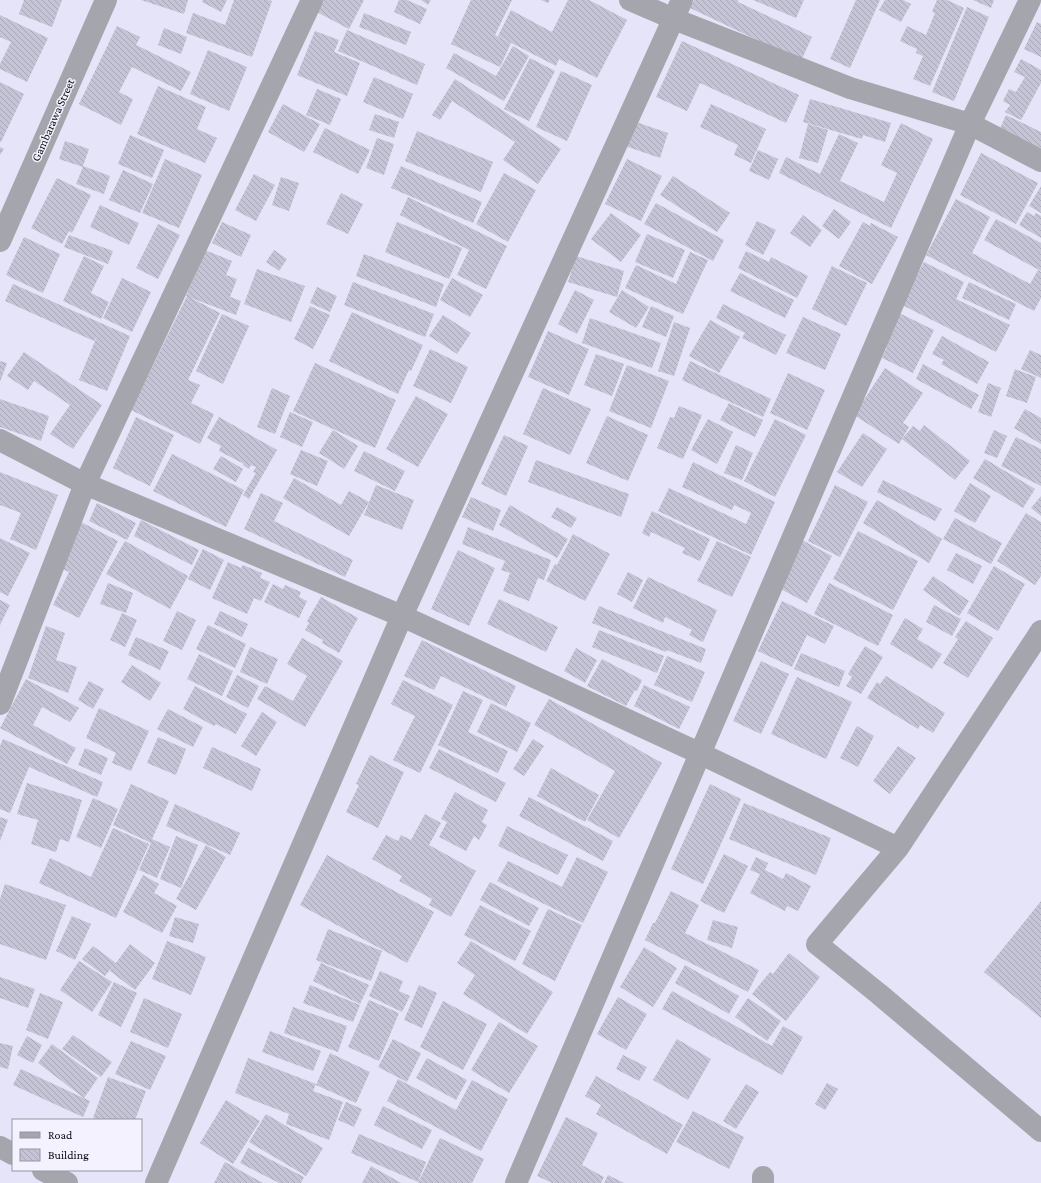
<svg xmlns="http://www.w3.org/2000/svg" width="1041" height="1183" font-family="'Crimson Pro',serif">
<style>
.building{fill:url(#building-back-hatch)}
.lines{fill:none;stroke-linecap:round;stroke-linejoin:round}
.minor{stroke:#a5a5ad;stroke-width:22}
.labels{text-anchor:middle;dominant-baseline:central;stroke-width:3;stroke-linejoin:round;paint-order:stroke}
.street-label{font-size:12px;fill:#0c0c12;stroke:#f3f2fe}
</style>
<defs>
<pattern id="building-back-hatch" width="6" height="6" patternUnits="userSpaceOnUse"><rect width="6" height="6" fill="#c4c4d6"/><path d="M-1 5l2 2M0 0l6 6M5-1l2 2" fill="none" stroke="#a7a7b7"/></pattern>
</defs>
<rect width="100%" height="100%" fill="#e5e4f8"/>
<path class="building" d="M24,0H62L52,27L19,14Z
M141,0H188L184,14Z
M203,0H227L221,12L202,2Z
M234,0H268L272,1L252,57L186,33L193,13L225,25Z
M318,0H364L349,29L313,10Z
M399,0H407L427,9L420,24L394,12Z
M421,0H431L428,5Z
M471,0H512L495,35L511,43L500,67L451,44Z
M541,0H550L548,3Z
M568,0H589L627,20L597,78L559,59L556,66L498,36L511,10L552,32Z
M694,0H738V2L812,37L801,61L690,8Z
M753,0H804L796,18Z
M856,0H880L850,68L830,59Z
M885,0H903L911,4L901,22L879,10Z
M937,0H947L964,8L930,86L913,79L923,56L916,53L917,49L900,41L907,26L926,35L935,13L932,12Z
M973,0H994L991,8Z
M967,7L989,17L954,101L932,92Z
M364,13L411,32L406,45L359,27Z
M0,15L48,38L27,82L0,69V64L11,42L0,37Z
M1037,22L1041,24V57L1024,49Z
M117,26L140,37L136,45L191,72L181,91L132,67L119,92L133,99L121,125L79,104Z
M164,28L187,37L181,54L158,45Z
M347,30L425,64L417,85L338,51Z
M315,31L339,40L334,52L360,63L347,96L297,75Z
M682,41L799,95L786,123L700,83L687,111L656,97Z
M513,46L529,56L504,101L446,68L454,53L496,76Z
M208,50L247,67L229,111L190,94Z
M530,58L555,71L529,121L504,109Z
M1021,59L1041,70V83L1021,120L1005,112L1010,105L1003,101L1009,89L1016,92L1025,77L1014,72Z
M561,71L592,85L567,141L536,127Z
M374,77L413,94L403,119L363,102Z
M455,79L561,149L538,184L503,160L515,142L452,101L440,120L432,115Z
M0,82L24,94L1,142H0Z
M158,86L206,107L197,129L217,138L205,163L137,134Z
M317,89L341,99L330,125L306,115Z
M810,99L891,123L885,142L863,135L862,139L803,122Z
M283,104L320,124L304,152L268,132Z
M711,104L766,129L751,163L734,155L738,145L700,127Z
M375,114L399,122L394,138L369,130Z
M1006,115L1041,132V152L999,131Z
M633,121L668,133L660,158L625,146Z
M901,123L933,139L891,228L779,173L786,157L820,174L839,134L858,143L840,181L884,202L897,173L881,165Z
M808,124L828,130L818,163L799,158Z
M325,128L370,150L358,174L313,152Z
M417,131L493,162L481,192L405,161Z
M130,135L164,150L152,178L118,164Z
M377,138L394,144L384,175L366,168Z
M65,141L89,149L83,166L110,176L104,194L76,184L83,167L59,159Z
M0,147L4,149L0,155Z
M758,150L778,159L769,180L749,171Z
M981,153L1038,183L1016,224L960,195Z
M165,159L202,175L179,228L142,213Z
M627,159L662,176L641,221L605,204Z
M401,166L482,202L473,223L391,188Z
M123,170L153,184L140,213L109,200Z
M504,173L536,190L508,242L476,224Z
M254,174L275,185L256,221L235,210Z
M673,176L730,213L717,232L660,195Z
M281,177L299,183L289,211L272,205Z
M57,178L91,195L72,233L69,231L62,244L31,228Z
M1041,186V213L1029,206Z
M341,193L363,204L348,234L326,224Z
M408,197L507,246L486,289L457,275L469,250L400,215Z
M956,199L990,217L972,253L1030,284L1038,270L1041,272V298L1034,311L926,255Z
M656,203L724,240L713,261L644,224Z
M100,205L139,223L129,245L90,227Z
M834,209L851,222L839,239L822,226Z
M1027,212L1034,216L1036,213L1041,216V238L1019,225Z
M611,213L641,235L621,262L591,239Z
M803,215L822,230L810,247L790,233Z
M996,219L1041,243V271L984,240Z
M757,221L776,230L763,255L745,245Z
M222,222L251,235L241,257L212,243Z
M397,222L462,248L449,279L385,252Z
M863,222L870,226L871,223L898,237L872,284L839,266Z
M158,224L180,235L158,279L136,268Z
M647,234L685,250L673,278L635,262Z
M69,235L113,251L108,264L64,247Z
M24,237L60,254L43,293L6,275Z
M205,250L232,261L226,275L237,279L230,297L241,301L236,315L186,296Z
M274,250L287,259L279,271L266,262Z
M746,251L769,262L771,257L808,276L797,298L738,268Z
M690,252L708,260L683,314L625,288L636,265L676,284Z
M364,254L444,284L436,307L356,276Z
M84,256L104,266L91,293L109,302L101,319L63,301Z
M576,256L624,271L617,297L568,282Z
M924,262L964,282L956,299L1010,325L996,352L902,305Z
M832,266L867,283L846,326L812,309Z
M257,269L305,286L291,322L244,304Z
M740,273L794,300L785,318L730,291Z
M122,278L151,292L132,332L103,318Z
M452,278L483,295L470,317L440,300Z
M353,282L434,314L425,337L344,305Z
M969,282L1016,304L1009,320L962,298Z
M13,284L130,336L107,391L79,380L97,336L94,341L5,301Z
M317,287L337,296L330,312L310,303Z
M575,290L594,300L577,334L558,324Z
M622,290L649,307L636,328L609,312Z
M187,296L220,313L188,380L200,385L191,403L214,414L200,444L131,410Z
M723,304L786,335L776,355L742,338L745,333L716,318Z
M310,306L330,315L313,349L294,339Z
M651,306L674,316L666,337L642,327Z
M352,312L423,345L411,371L409,370L398,394L329,361Z
M899,313L934,330L913,373L882,358L887,347L884,345Z
M222,314L249,326L223,384L196,371Z
M443,315L471,333L457,354L429,336Z
M803,317L841,334L825,370L786,353Z
M590,318L661,343L652,368L582,343Z
M710,320L740,337L719,373L689,356Z
M674,322L690,328L674,376L658,371Z
M548,331L589,349L569,395L528,377Z
M942,336L989,362L977,384L941,364L944,360L932,354Z
M430,349L468,367L451,403L413,386Z
M1030,350L1041,355V378L1021,369Z
M24,352L102,405L73,449L50,434L70,405L34,381L28,390L7,376Z
M596,354L624,364L612,396L584,385Z
M0,361L7,363L0,382Z
M690,361L771,399L763,417L682,380Z
M315,363L396,400L375,448L293,411Z
M923,364L979,395L971,409L916,379Z
M627,365L669,381L651,428L609,411Z
M885,368L923,393L903,423L909,427L899,444L854,415Z
M1015,369L1036,377L1027,403L1006,396Z
M788,373L825,390L807,430L770,413Z
M988,383L1001,388L991,417L978,412Z
M272,388L290,396L275,434L257,427Z
M543,388L591,409L570,455L523,434Z
M416,396L448,414L418,467L386,449Z
M0,399L49,416L41,441L0,427Z
M729,403L763,420L755,437L720,420Z
M679,406L702,415L683,459L657,448L670,417L674,418Z
M1025,409L1041,418V444L1014,428Z
M290,412L313,422L302,447L280,437Z
M607,416L648,435L628,481L586,463Z
M136,417L174,435L150,486L113,468Z
M219,417L277,450L249,499L243,495L256,473L253,472L256,467L251,465L249,469L243,465L244,464L219,451L221,446L207,438Z
M708,419L733,432L717,464L691,450Z
M775,419L806,435L775,497L744,481Z
M924,425L970,461L955,480L902,439L913,426L920,431Z
M333,430L358,446L344,469L319,453Z
M994,430L1007,436L997,458L984,453Z
M863,433L887,449L862,487L837,472Z
M504,435L528,446L506,496L481,484Z
M1016,437L1041,449V486L1001,466Z
M736,445L753,453L742,480L724,473Z
M301,450L328,461L317,486L290,474Z
M364,451L405,471L395,491L354,471Z
M172,454L244,490L226,527L153,491Z
M221,456L243,469L236,482L213,469Z
M985,459L1035,489L1023,508L973,478Z
M536,460L629,494L621,517L528,482Z
M693,462L775,502L751,555L658,511L669,488L746,524L751,513L734,505L732,510L682,487Z
M0,472L58,495L36,550L10,539L21,513L0,505Z
M294,478L341,505L349,491L369,502L349,536L283,498Z
M883,480L942,509L935,521L877,492Z
M970,483L991,496L975,523L954,511Z
M376,485L414,500L402,530L364,515Z
M835,485L868,502L840,557L808,541Z
M261,493L283,503L274,521L353,560L345,577L244,529Z
M1041,496V516L1031,508Z
M471,497L501,510L493,531L462,517Z
M877,500L942,539L929,563L863,523Z
M97,503L136,523L127,540L89,521Z
M510,505L568,539L557,558L499,525Z
M557,507L577,518L571,528L551,517Z
M652,511L710,539L700,561L682,553L685,548L651,532L649,537L642,533Z
M1026,513L1041,522V576L1035,585L997,561Z
M955,518L1002,543L991,564L943,539Z
M141,520L199,550L192,565L134,536Z
M79,521L118,541L79,618L53,605L69,572L56,566Z
M468,527L551,560L544,580L538,578L529,601L503,591L510,573L501,570L505,561L462,544Z
M858,531L918,561L893,610L833,579Z
M573,534L610,554L585,601L546,581L555,564L557,565Z
M0,538L30,553L8,596L0,592Z
M802,540L832,556L807,603L777,587Z
M125,541L188,576L170,609L106,574Z
M717,541L751,557L732,597L697,581Z
M203,549L224,560L210,590L188,579Z
M458,550L495,568L469,626L431,609Z
M956,553L982,566L973,584L947,570Z
M228,562L241,568L243,565L262,573L260,578L270,582L261,601L254,598L247,614L212,598Z
M994,566L1025,584L998,631L967,613Z
M628,572L643,580L632,602L617,594Z
M933,576L969,601L959,616L923,590Z
M648,577L717,610L703,642L689,635L692,630L665,617L663,623L633,608Z
M108,583L133,593L126,613L100,604Z
M829,583L893,615L878,646L814,614Z
M273,584L283,589L285,585L301,592L299,597L307,601L299,618L264,602Z
M321,597L358,618L339,653L322,643L323,640L305,630L309,623L307,621Z
M499,599L558,627L546,652L487,624Z
M0,600L10,605L0,625Z
M782,601L834,626L825,644L807,635L792,667L758,651Z
M934,605L961,619L952,636L926,622Z
M599,606L706,649L701,663L667,650L666,652L592,623Z
M177,611L196,620L182,650L163,641Z
M220,611L248,624L242,637L214,624Z
M122,613L137,620L125,647L110,640Z
M905,618L923,629L917,639L942,654L932,669L890,644Z
M966,621L993,638L968,678L943,663L958,639L955,637Z
M208,625L246,644L235,668L196,649Z
M46,626L65,633L56,660L77,667L68,693L28,678Z
M599,630L664,656L657,673L592,647Z
M136,637L169,651L160,670L128,655Z
M302,638L343,661L305,727L257,699L265,686L293,701L307,676L287,664Z
M422,640L516,686L506,707L441,676L434,690L404,676Z
M865,646L883,657L861,694L846,686L852,677L848,674Z
M250,647L278,659L267,684L240,672Z
M576,648L597,660L585,683L564,671Z
M801,653L845,671L839,687L794,669Z
M199,654L233,671L222,696L187,679Z
M667,656L705,672L692,702L654,685Z
M602,659L642,680L637,691L635,690L626,706L587,686Z
M761,661L789,674L761,734L733,721Z
M132,665L161,683L150,701L121,682Z
M237,675L259,686L248,708L226,697Z
M886,676L945,713L933,733L920,725L918,729L867,698L877,682L880,684Z
M797,677L852,702L826,759L771,734Z
M26,679L79,708L70,722L42,707L33,725L76,748L67,764L0,728Z
M403,680L453,705L420,773L393,760L415,716L391,704Z
M89,681L104,689L93,709L78,700Z
M644,685L690,707L679,729L634,706Z
M195,686L247,714L236,734L216,724L214,726L183,709Z
M463,691L483,700L468,732L508,751L498,773L438,745Z
M549,699L662,763L619,838L587,820L615,771L534,725Z
M491,703L531,723L517,752L477,732Z
M99,708L149,731L131,771L112,763L116,753L86,738Z
M168,709L203,727L193,747L157,729Z
M262,712L277,722L256,756L241,746Z
M857,726L874,736L858,767L840,758Z
M158,737L186,749L176,775L147,763Z
M3,739L103,782L97,797L29,767L10,813L0,809V746Z
M533,739L544,746L524,776L513,769Z
M898,746L916,758L890,794L873,781Z
M212,747L261,769L252,791L203,768Z
M85,748L108,758L101,775L78,765Z
M439,749L506,783L496,802L429,768Z
M370,755L404,772L378,828L346,812L359,785L356,784Z
M551,768L599,795L585,822L537,796Z
M27,783L82,800L69,842L60,839L56,852L31,844L38,820L17,814Z
M131,784L169,801L152,839L170,847L157,878L139,870L151,843L113,825Z
M710,784L741,799L703,884L671,869Z
M455,792L488,810L482,822L487,825L479,840L474,836L466,851L439,837L447,822L441,819Z
M529,797L613,841L603,861L519,816Z
M93,798L118,809L101,848L76,837Z
M744,803L831,838L816,875L729,839Z
M175,804L240,833L230,855L166,826Z
M425,814L441,823L429,845L476,871L451,917L429,905L432,899L399,881L402,876L372,859L386,835L398,841L401,835L411,840Z
M0,817L8,820L0,841Z
M507,826L568,855L558,875L498,846Z
M113,828L149,844L116,918L39,883L50,858L91,877Z
M176,836L198,845L181,888L160,879Z
M206,845L226,857L196,910L176,899Z
M724,854L748,866L724,913L700,901Z
M327,855L434,912L407,963L300,905Z
M577,857L608,872L583,923L497,881L508,861L562,887Z
M756,857L768,863L765,870L783,879L786,873L811,886L798,911L787,906L785,911L750,893L760,874L750,870Z
M143,875L159,884L154,893L177,906L162,933L123,912Z
M490,882L539,908L529,926L480,900Z
M5,884L66,905L46,960L0,944V899Z
M671,891L699,905L685,933L759,970L748,992L645,940L653,923H655Z
M1041,901V1018L984,972Z
M480,905L531,931L515,961L464,935Z
M548,909L582,925L555,981L522,964Z
M72,916L91,924L75,960L56,951Z
M175,917L199,924L193,943L169,936Z
M713,920L738,927L732,948L707,940Z
M328,929L382,951L371,981L316,960Z
M167,941L206,957L191,995L152,979Z
M471,941L553,992L527,1034L463,994L475,975L457,963Z
M130,944L155,963L135,990L110,971L113,966L105,976L82,959L93,946L116,963Z
M644,947L677,968L653,1007L620,987Z
M789,953L820,977L786,1021L752,994L770,972L773,974Z
M79,961L112,982L92,1012L60,990Z
M321,963L369,985L360,1004L313,981Z
M685,965L739,996L729,1014L675,983Z
M380,971L403,981L399,991L410,996L402,1012L369,996Z
M0,977L35,989L28,1008L0,998Z
M114,982L137,993L121,1027L98,1015Z
M310,985L360,1005L353,1022L303,1003Z
M419,985L437,993L422,1028L404,1020Z
M672,991L772,1046L783,1026L803,1037L782,1075L662,1009Z
M40,993L63,1002L48,1039L26,1030Z
M618,997L647,1014L626,1050L597,1034Z
M144,998L182,1014L168,1048L130,1032Z
M748,998L781,1021L767,1041L735,1017Z
M369,1000L399,1013L379,1061L348,1047Z
M443,1001L487,1024L463,1070L420,1047Z
M293,1007L347,1026L338,1052L284,1033Z
M499,1022L538,1046L509,1093L471,1070Z
M270,1031L321,1051L313,1071L262,1052Z
M73,1035L112,1062L101,1077L62,1049Z
M27,1036L42,1045L33,1063L17,1055Z
M393,1039L421,1053L407,1082L378,1067Z
M677,1039L711,1059L688,1100L653,1080Z
M131,1041L166,1056L150,1090L115,1074Z
M0,1043L13,1046L8,1069L0,1067Z
M52,1044L98,1078L84,1098L38,1063Z
M330,1053L370,1072L356,1103L316,1085Z
M623,1055L647,1067L639,1081L616,1069Z
M248,1058L316,1084L313,1091L343,1102L329,1140L286,1124L289,1114L235,1093Z
M427,1058L467,1080L456,1100L416,1078Z
M21,1069L90,1101L83,1117L13,1085Z
M596,1076L683,1125L667,1154L596,1114L601,1105L585,1096Z
M108,1077L146,1091L135,1120H98L93,1118Z
M398,1079L456,1110L472,1080L508,1099L481,1151L387,1101Z
M827,1083L838,1089L825,1110L815,1104Z
M746,1084L759,1092L736,1129L723,1121Z
M226,1100L260,1121L233,1164L200,1143Z
M346,1102L362,1109L354,1127L338,1120Z
M383,1106L432,1130L422,1149L374,1125Z
M693,1111L744,1137L729,1169L676,1142Z
M266,1114L323,1148L306,1176L249,1142Z
M566,1117L598,1133L582,1165L604,1177L601,1183H552L537,1176Z
M359,1134L426,1162L418,1182L351,1153Z
M440,1138L484,1159L472,1183H418Z
M248,1148L304,1177L301,1183H279L240,1163Z
M225,1162L263,1183H214Z
M371,1166L401,1183H362Z
M608,1175L624,1183H604Z"/>
<g class="lines">
<path class="minor" d="M630,0L674,19L850,88L970,124L1041,161
M0,241L106,0
M0,440L85,484L402,616L699,753L898,848
M1041,631L898,848L817,944L879,994L1041,1131
M0,704L85,484L312,0
M0,1147L13,1154
M43,1170L67,1183
M763,1177V1183
M156,1183L402,616L682,0
M516,1183L970,124L1030,0"/>
</g>
<g class="labels">
<g class="street-label">
<text transform="translate(53 120) rotate(-66)">Gambarawa Street</text>
</g>
</g>
<rect x="12" y="1119" width="130" height="52" fill="#f3f2fe" stroke="#9796a0"/>
<rect x="20" y="1132" width="20" height="6" fill="#a5a5ad" stroke="#9796a0"/>
<text x="48" y="1139" font-size="12" fill="#0c0c12">Road</text>
<rect x="20" y="1149" width="20" height="12" fill="url(#building-back-hatch)" stroke="#9796a0"/>
<text x="48" y="1159" font-size="12" fill="#0c0c12">Building</text>
</svg>
